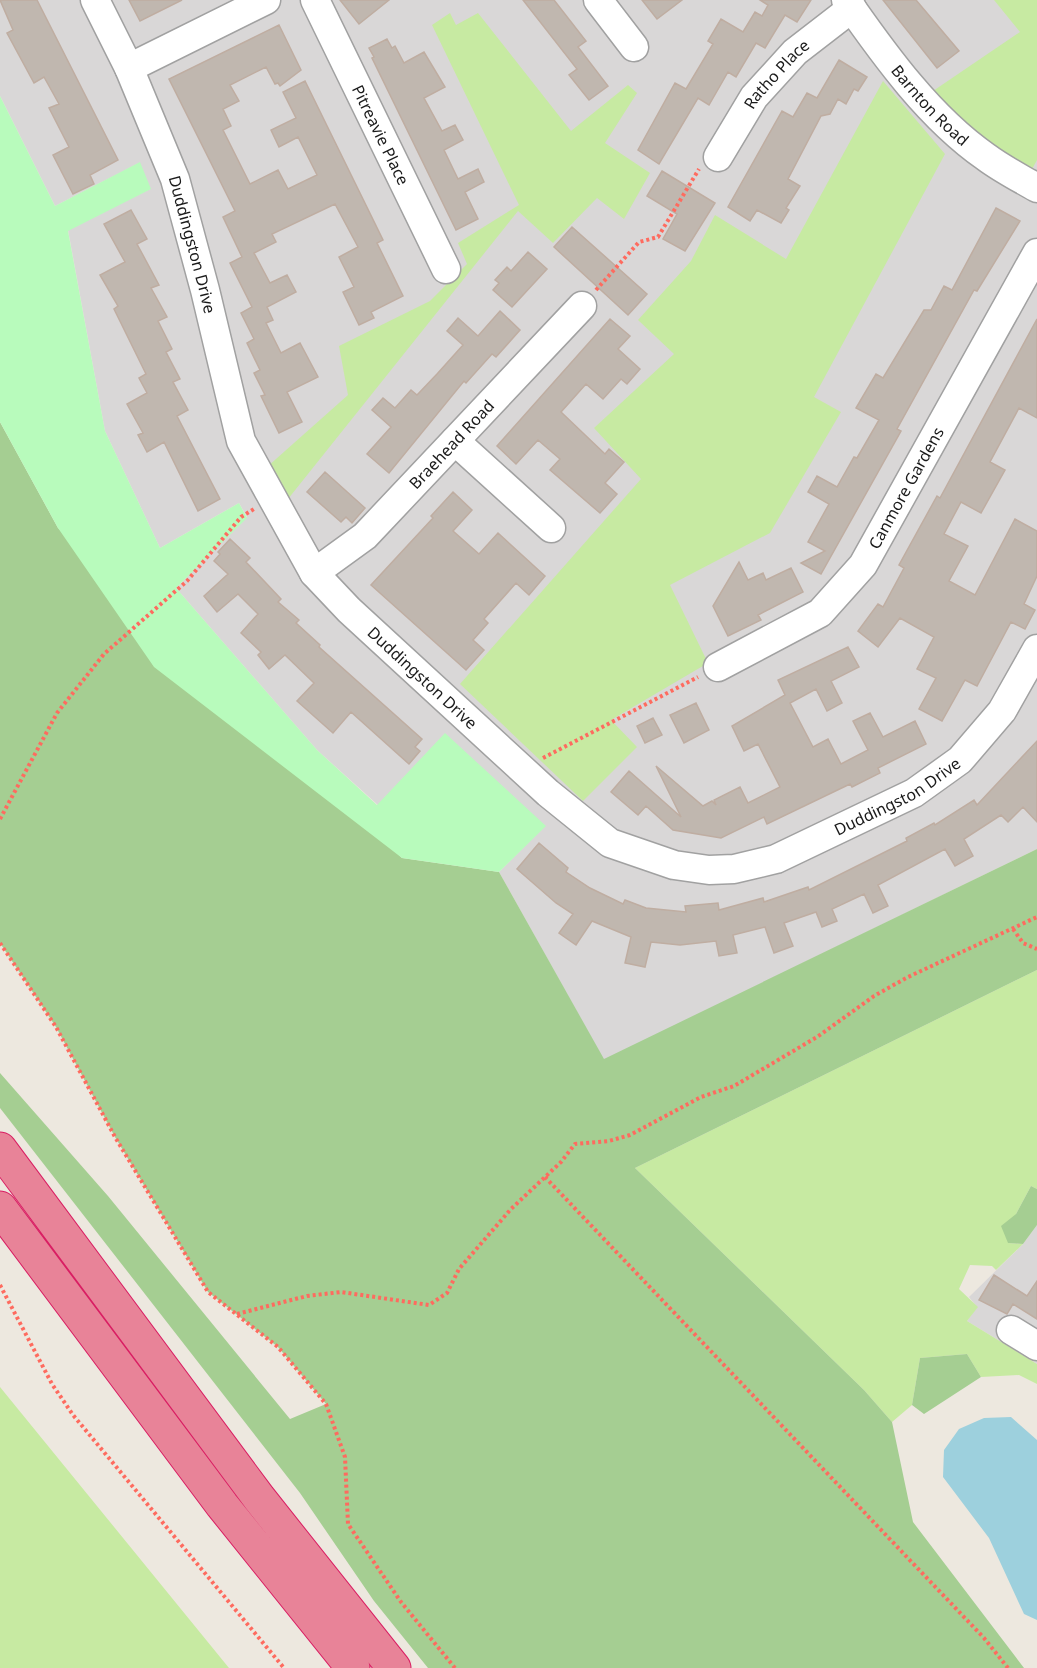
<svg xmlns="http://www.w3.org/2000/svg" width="1037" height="1668" font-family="'Noto Sans',sans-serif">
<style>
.residential{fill:#d9d7d7}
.grass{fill:#c7eaa2}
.forest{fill:#a5ce92}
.park{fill:#b8fbbc}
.water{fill:#9dd0dd}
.building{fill:#c0b7af;stroke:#bfada1;stroke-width:1.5}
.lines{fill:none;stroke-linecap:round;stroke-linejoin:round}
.minor-casing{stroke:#a1a1a1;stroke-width:31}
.highway-casing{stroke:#d91e63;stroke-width:35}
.path{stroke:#fe6b5f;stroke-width:4;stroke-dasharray:3 3;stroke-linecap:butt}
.minor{stroke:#fff;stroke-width:28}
.highway{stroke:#e88398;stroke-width:33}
.labels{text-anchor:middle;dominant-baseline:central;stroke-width:5;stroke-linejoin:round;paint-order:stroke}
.street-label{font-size:16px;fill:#1a1a1a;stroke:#fff}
</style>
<rect width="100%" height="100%" fill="#ede8df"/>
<path class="residential" d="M0,0H1037V849L604,1060L499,872L545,826L378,805L317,750L176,588L247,517L239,503L160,548L105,431L68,230L150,189L139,163L55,206L0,96Z
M1037,1225V1364L967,1321L977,1307L969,1297L1023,1244Z"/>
<path class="grass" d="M994,0H1037V160L1031,171L976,137L933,91L1020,32Z
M450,13L456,25L478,13L571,131L628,85L637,93L605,143L650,173L624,219L597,198L553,243L518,211L284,504L267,467L348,395L339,346L430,301L467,264L458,243L519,205L432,25Z
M883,81L945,154L814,397L841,412L770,533L670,585L708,663L611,720L637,747L583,801L460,684L641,479L594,428L674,354L638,320L691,261L715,215L786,259Z
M1037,970V1189L1031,1186L1016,1214L1008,1243L1023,1244L996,1270L992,1266L970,1265L959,1289L978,1307L967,1321L1037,1364V1384L1019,1375L981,1377L967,1354L920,1358L912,1405L892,1422L864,1390L635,1168Z
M0,1387L229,1668H0Z"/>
<path class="forest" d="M0,422L58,528L402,858L499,872L604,1059L1037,849V970L635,1168L864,1390L892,1422L913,1522L1024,1668H428L374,1601L300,1493L0,1108V1073L108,1196L290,1419L326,1404L278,1347L208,1292L115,1137L56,1027L0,943Z
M1031,1186L1037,1189V1225L1023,1244L1008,1243L1001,1226L1016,1214Z
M967,1354L981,1377L924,1414L912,1405L920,1358Z"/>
<path class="park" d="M0,96L55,206L140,162L151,189L68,231L105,431L160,548L239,503L247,518L176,588L317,750L377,805L445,733L546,826L499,872L402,858L154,667L58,528L0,422Z"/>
<path class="water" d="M1011,1417L1037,1440V1620L1024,1614L989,1538L943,1477L944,1450L959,1429L984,1418Z"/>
<path class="building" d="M0,0H37L118,160L90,175L94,184L73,194L53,155L69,147L49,108L59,104L44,77L34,83L7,33L13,30Z
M129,0H182L140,21Z
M340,0H389L359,24Z
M523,0H554L586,41L578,47L608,86L589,100L569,75L577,69Z
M642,0H682L657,19Z
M760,0H811L797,22L785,15L765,48L756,43L736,77L728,72L709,105L698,98L659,164L638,150L675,83L686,89L713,44L708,41L721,19L743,32L755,12L762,16L768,5Z
M883,0H916L959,51L937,68Z
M279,25L301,70L280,86L278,83L275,84L266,67L230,85L239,101L223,109L231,126L223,130L250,184L278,170L288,189L317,175L298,137L279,147L271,130L296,118L283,92L305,81L383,240L377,243L403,296L371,312L374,318L359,325L343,292L354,287L339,257L358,247L335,204L272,234L276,242L254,253L270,283L287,275L296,292L267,307L273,320L266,323L281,353L300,343L318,377L287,392L302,422L279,433L261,396L265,395L254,373L260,370L247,343L254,339L241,313L252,307L230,263L242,257L223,217L235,211L169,79Z
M387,39L392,48L395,46L404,63L424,52L445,87L424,98L442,131L455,125L463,140L444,150L458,179L478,169L484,182L465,192L478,219L456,230L372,58L374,57L369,48Z
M839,60L867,77L858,91L854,89L846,104L838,99L830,114L821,116L788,179L800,186L786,208L789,210L781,223L757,210L750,221L728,207L782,111L793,117L807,93L817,98Z
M662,171L715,203L685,251L663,239L677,214L647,196Z
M996,208L1020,221L977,291L974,290L897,429L901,431L821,574L801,563L825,551L808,542L829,504L808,492L817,476L837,487L854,457L857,458L879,420L856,408L876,374L883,378L924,310H931L944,286L952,290Z
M131,210L147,239L137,244L159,285L151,288L167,317L158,321L172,349L166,352L180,379L173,382L188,410L177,416L220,499L198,511L164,442L147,452L138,435L143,433L127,404L147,393L139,378L146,374L114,309L118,306L100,275L125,262L104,224Z
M572,227L647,294L628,315L554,247Z
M528,252L547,269L512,307L493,290L499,283L495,280L507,267L511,271Z
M500,311L520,330L496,357L492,354L466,383L464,381L389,473L367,454L391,427L372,410L383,398L395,408L411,390L417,395L437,374L463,345L447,331L458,318L478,336Z
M610,319L630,336L618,349L640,369L627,384L621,379L603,399L586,384L561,412L605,454L609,449L624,462L605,483L617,494L600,513L550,470L560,459L538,440L516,464L497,446Z
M1037,319V418L1019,408L990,462L1005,470L981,513L961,502L944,534L968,546L949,581L975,595L1015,519L1037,531V576L1024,604L1035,610L1025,629L1011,622L977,686L965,680L942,721L919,709L936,678L917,669L934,637L900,618L878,647L858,631L878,604L883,607L904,568L899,565L937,496L940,498Z
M325,472L365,508L352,523L346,517L341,522L307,492Z
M453,492L472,510L453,531L479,554L498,533L545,576L529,595L516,583L484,619L488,623L473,640L484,650L466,670L371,585L433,518L431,516Z
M230,539L250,558L246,562L281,599L278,602L299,620L296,623L320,645L319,647L422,739L415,747L420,751L409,764L351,712L333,733L297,701L314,683L285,655L269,669L258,655L261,652L241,633L258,614L238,594L217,612L204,596L228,574L214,561L220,554L218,552Z
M739,562L748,580L763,573L766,580L791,568L803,592L758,615L761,620L728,636L713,606Z
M848,647L859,667L831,681L842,703L827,711L816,689L790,703L813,747L828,739L841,764L868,750L853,721L870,713L883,737L915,721L926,744L878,768L880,773L852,787L850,784L767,824L764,817L721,838L673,830L646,806L638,815L611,792L629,771L681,817L656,766L703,806L712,801L716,805L714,800L740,787L748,803L780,787L758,744L744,751L732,726L785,695L778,680Z
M696,703L709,730L684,743L670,715Z
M653,718L662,735L645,743L637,726Z
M1037,741V822L1023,807L1008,822L1001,815L964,839L973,856L955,866L945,849L878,885L888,906L873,913L864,894L832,909L837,921L822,927L816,912L784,923L793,946L774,953L765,927L733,935L737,953L719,956L716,941L680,945L651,942L645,967L625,963L631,937L592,921L576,945L559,933L573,914L556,903L517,869L539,843L568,868L566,872L590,888L623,904L625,900L646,908L686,912L685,906L718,903L719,910L763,898L764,902L808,887L809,890L907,841L906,838L934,823L935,825L974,800L977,805Z
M994,1275L1027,1296L1037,1281V1319L1013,1304L1007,1314L979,1300Z"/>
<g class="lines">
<defs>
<g id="minor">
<path id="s1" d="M95,0L129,68L175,179L205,290L241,441L314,573L349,610L548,793L610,843L674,865L709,870L734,869L776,859L914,793L960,760L1002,711L1037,649"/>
<path id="s2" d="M315,0L446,269"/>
<path d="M598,0L634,47"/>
<path id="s3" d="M846,0C885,56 930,118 986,157C1002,169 1020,178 1037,188"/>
<path d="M129,68L266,0"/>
<path id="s4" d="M718,157L754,97L795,52L852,8"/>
<path d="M455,441L551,528"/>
<path id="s5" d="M314,573L365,536L582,306"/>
<path id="s6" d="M718,667L820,613L863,565L1037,253"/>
<path d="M1011,1330L1037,1346"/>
</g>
<path id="highway" d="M0,1149L259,1498L394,1668
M0,1208L222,1505L353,1668"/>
</defs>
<use href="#minor" class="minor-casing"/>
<use href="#highway" class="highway-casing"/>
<path class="path" d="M596,290L639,242L658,237L699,169
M543,758L698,677
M0,819L57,713L104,654L187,581L241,517L254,509
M1013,929L1023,943L1037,949
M0,943L56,1027L115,1137L208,1292L278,1347L326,1404L345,1457L348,1524L401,1602L455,1668
M545,1177L984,1638L1008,1668
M0,1285L52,1384L73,1415L284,1668
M237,1314L307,1296L341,1292L429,1305L447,1293L459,1269L511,1209L561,1162L575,1144L609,1141L630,1135L701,1097L734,1086L817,1037L874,996L908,977L1037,917"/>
<use href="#minor" class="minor"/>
<use href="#highway" class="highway"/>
</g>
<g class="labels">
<g class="street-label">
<text stroke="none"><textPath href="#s4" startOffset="102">Ratho Place</textPath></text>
<text stroke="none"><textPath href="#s3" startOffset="135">Barnton Road</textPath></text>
<text stroke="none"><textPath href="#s2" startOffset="150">Pitreavie Place</textPath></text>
<text stroke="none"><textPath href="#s1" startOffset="264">Duddingston Drive</textPath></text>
<text stroke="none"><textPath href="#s5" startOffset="189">Braehead Road</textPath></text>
<text stroke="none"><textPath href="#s6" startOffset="268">Canmore Gardens</textPath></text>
<text stroke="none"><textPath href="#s1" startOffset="768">Duddingston Drive</textPath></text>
<text stroke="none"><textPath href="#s1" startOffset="1326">Duddingston Drive</textPath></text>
</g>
</g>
</svg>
